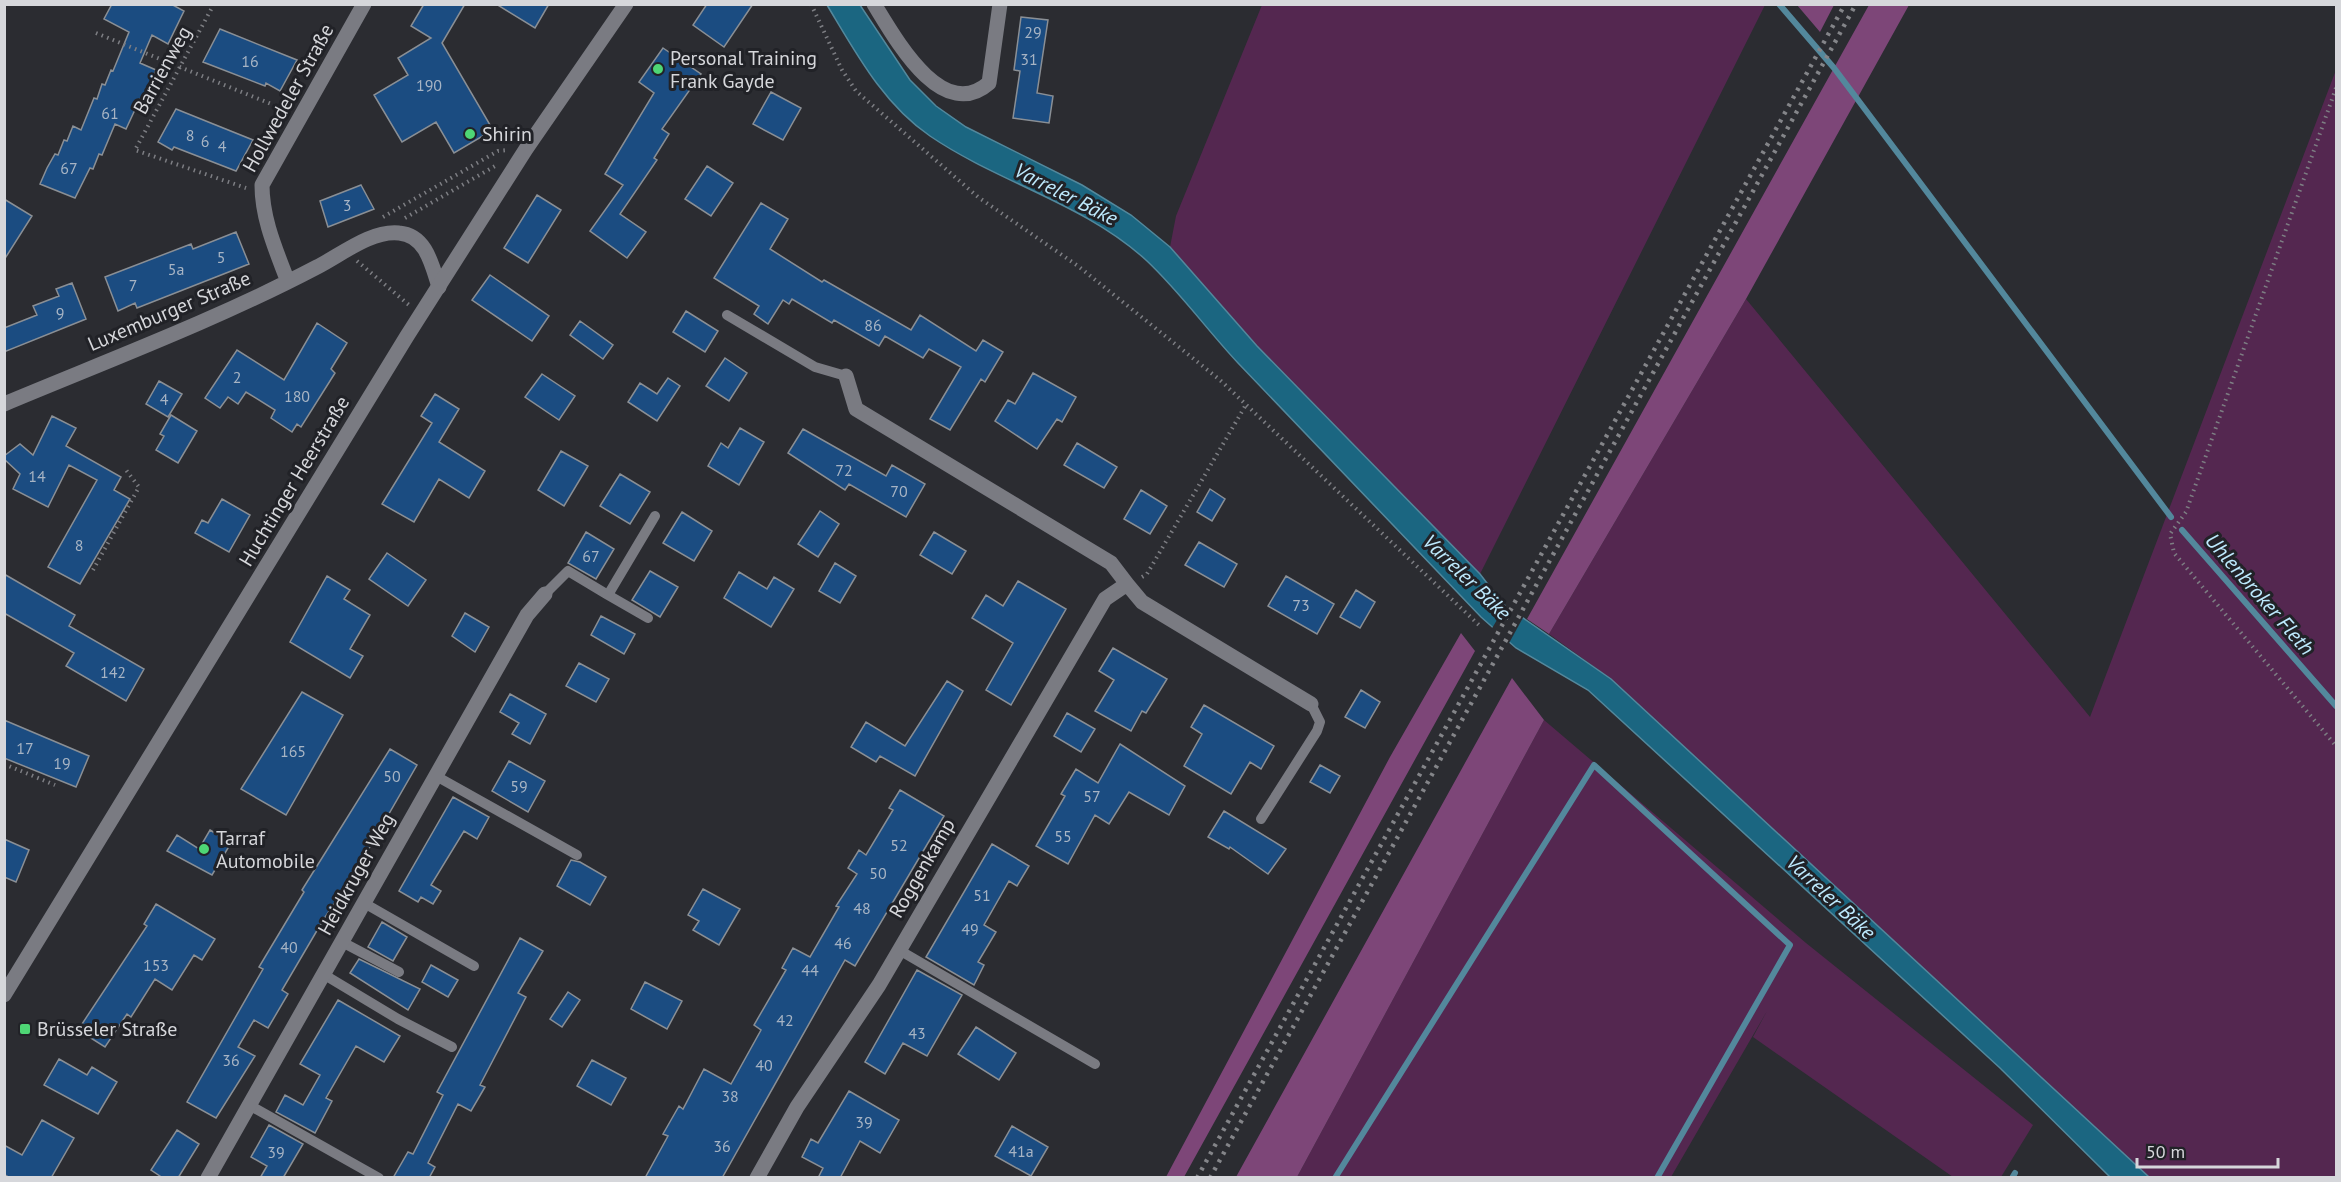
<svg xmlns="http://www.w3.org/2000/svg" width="2341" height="1182" font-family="'PT Sans',sans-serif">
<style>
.green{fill:#542750}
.forest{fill:#7d4678}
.water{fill:#1b6681;stroke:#53889c;stroke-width:1.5}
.pier{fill:#2b2c31}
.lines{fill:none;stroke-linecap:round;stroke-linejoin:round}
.stream{stroke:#53889c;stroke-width:6}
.building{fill:#1b4c81;stroke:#8a8f95;stroke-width:1.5}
.path{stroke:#7d7e83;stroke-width:4;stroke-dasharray:1.5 4.5;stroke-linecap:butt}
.lane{stroke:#7a7b82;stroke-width:10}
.street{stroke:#7a7b82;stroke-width:15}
.secondary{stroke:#7a7b82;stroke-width:15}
.rail{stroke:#848589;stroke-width:4.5;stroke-dasharray:3 6;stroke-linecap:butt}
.poi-dot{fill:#4ed675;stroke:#212227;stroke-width:2}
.labels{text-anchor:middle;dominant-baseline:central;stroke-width:6;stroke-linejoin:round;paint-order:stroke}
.number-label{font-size:16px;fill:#a7b4c4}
.poi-label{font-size:20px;fill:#d6d7db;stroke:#212227;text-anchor:start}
.street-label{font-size:20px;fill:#d6d7db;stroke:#212227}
.water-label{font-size:21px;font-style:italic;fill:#bde9fd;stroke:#212227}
</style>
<rect width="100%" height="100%" fill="#2b2c31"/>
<path class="green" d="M1262,5H1765L1480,574L1257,346L1170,247L1176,216Z
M2336,70V1177H2149L1611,679L1549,634L1746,299L2090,717Z
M1544,720L1806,943L2033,1125L2001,1177H1953L1753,1037L1767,1011L1671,1177H1297Z"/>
<path class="forest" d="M1797,5H1834L1820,32Z
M1869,5H1909L1746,299L1549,634L1527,619Z
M1461,633L1475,651L1184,1177H1166L1390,757Z
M1512,678L1544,720L1297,1177H1236Z"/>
<path class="water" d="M827,5H860L910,80L936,106L966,127L1082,185L1131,215L1170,247L1257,346L1480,574L1503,604L1611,679L2149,1177H2110L2000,1068L1588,690L1516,648L1481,617C1400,533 1319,448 1238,363C1207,330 1180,292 1147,261C1086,204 999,183 930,136C883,104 856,53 827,5Z"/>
<path class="pier" d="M1507,603L1525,614L1508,645L1491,630Z"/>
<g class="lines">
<path class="stream" d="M1779,4L1834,68L2171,517
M2182,530L2336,706
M1335,1178L1594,765L1790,945L1657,1178
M2012,1178L2015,1173"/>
</g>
<path class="building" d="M112,4H171L184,11L168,44L152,35L140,63L156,70L149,86L142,100L140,99L126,129L115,124L102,155L99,154L93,169L90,168L75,198L40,184L47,168L55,154L58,155L64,140L67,141L73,126L81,130L94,98L97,99L102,84L105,85L111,70L113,71L129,32L104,19Z
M424,4H465L442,43L493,130L454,153L436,122L402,142L374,95L408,75L398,58L431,38L411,26Z
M496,4H549L535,28Z
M707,4H753L724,47L693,25Z
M1021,17L1048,20L1037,93L1053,96L1049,123L1013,118L1020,71L1014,70Z
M220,29L297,60L280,91L266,83L265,86L203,62Z
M663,48L701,74L662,129L669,134L654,158L657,160L620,214L646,232L627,258L590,231L623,185L605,174L654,93L639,82Z
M771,92L801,108L783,140L753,124Z
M176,109L253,140L236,171L174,147L172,150L158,142Z
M707,166L733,183L711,216L685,199Z
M361,185L374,209L328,227L320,201Z
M537,195L561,210L528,263L504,248Z
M4,199L32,216L4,260Z
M761,203L788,219L770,249L822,282L824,280L911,330L920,315L976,351L983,340L1003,352L985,382L981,379L950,430L930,419L961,367L929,349L923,358L885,336L879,346L834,320L832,323L792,299L789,304L783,300L768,324L754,314L759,306L714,278Z
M236,232L249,264L137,308L135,303L118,311L105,277L191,244L193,249Z
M490,275L549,316L532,341L472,300Z
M72,283L86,319L4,352V328L37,315L33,306L59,296L56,289Z
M686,311L718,331L705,352L673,332Z
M580,321L613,345L603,359L570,335Z
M317,323L347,343L331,369L335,373L301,427L297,424L292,432L271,418L275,410L246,392L238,404L228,397L220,408L205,398L237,350L284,380Z
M725,358L747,373L729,401L706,386Z
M1033,373L1076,397L1062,422L1057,419L1037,449L995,421L1008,400L1015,404Z
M542,374L575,396L559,420L525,397Z
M668,378L680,386L657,421L628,402L640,383L657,394Z
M159,381L182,394L168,417L146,404Z
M435,394L459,409L439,442L485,471L469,498L439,479L414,522L382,504L432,423L421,416Z
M171,415L197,431L178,463L156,450L164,436L160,434Z
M52,416L76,428L66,446L121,477L114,490L130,499L80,584L48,567L97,480L69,465L48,507L13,489L20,474L4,459V456L20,444L33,455Z
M740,428L764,442L739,485L708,466L721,443L728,448Z
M803,429L886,476L892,465L925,484L906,517L849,484L845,490L788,453Z
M1077,443L1117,467L1104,488L1064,465Z
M561,451L588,466L564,506L538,490Z
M620,474L650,492L630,524L600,506Z
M1210,489L1225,499L1212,521L1197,512Z
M1141,490L1167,506L1150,534L1124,519Z
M222,499L250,515L229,552L195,533L202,520L208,523Z
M820,511L839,524L818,557L798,544Z
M682,512L712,531L694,561L663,543Z
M586,532L614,549L596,579L568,563Z
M934,532L966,551L952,574L920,555Z
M1199,542L1237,564L1224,587L1185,565Z
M387,553L426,580L408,606L369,579Z
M835,563L856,576L840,603L819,591Z
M650,571L678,587L660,617L632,600Z
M739,572L767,589L774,577L794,589L771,627L724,598Z
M4,574L75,615L69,626L144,669L126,701L66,666L74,653L4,613Z
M327,576L350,590L344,599L370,615L350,649L363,656L350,678L290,642Z
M1286,576L1334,604L1317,634L1268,606Z
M1018,581L1066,609L1011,705L986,690L1013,643L972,618L986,595L1003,606Z
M1356,590L1375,602L1360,628L1340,617Z
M465,613L489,627L475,652L452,636Z
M601,616L635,634L624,654L591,635Z
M1113,648L1167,679L1146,713L1142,711L1131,731L1095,711L1114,680L1099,671Z
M579,663L609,679L596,702L566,686Z
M947,681L963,691L915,776L880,756L876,762L851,747L866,722L905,746Z
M1361,690L1380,702L1365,728L1345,717Z
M302,692L343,715L286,815L241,789Z
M510,694L546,714L530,744L512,734L519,723L500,712Z
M1204,705L1274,746L1261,769L1250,762L1231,794L1184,766L1202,734L1191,727Z
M1067,713L1095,729L1081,752L1054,736Z
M4,720L89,756L76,787L4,758Z
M1120,744L1185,786L1169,815L1129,792L1109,824L1095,815L1068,864L1036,846L1065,796L1061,794L1076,769L1098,783Z
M390,749L417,765L360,864L322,922L282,990L288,994L268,1028L254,1020L238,1047L255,1056L216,1118L187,1102L263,969L259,967L304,892L302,890Z
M509,761L545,781L528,812L492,791Z
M1320,765L1340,776L1330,793L1310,782Z
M900,790L944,816L855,966L845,960L722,1178H645L668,1136L663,1134L679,1106L683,1109L704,1069L731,1084L761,1030L754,1025L786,970L782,968L793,948L810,957L839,907L836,906L857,874L848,868L859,850L866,855L893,810L889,808Z
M453,797L489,817L477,839L464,831L431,885L441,891L433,904L421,897L418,902L399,891Z
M1224,811L1286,849L1268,874L1230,847L1229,849L1208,837Z
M210,830L231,843L212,875L167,851L177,835L199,849Z
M4,839L29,850L16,882L4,877Z
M992,844L1029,866L1017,886L1009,881L984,925L996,932L978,962L984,965L974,985L926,957Z
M571,860L580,862L606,877L590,905L557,886Z
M703,889L740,909L719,945L693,930L699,921L688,915Z
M156,904L215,939L202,960L194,955L172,990L155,979L131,1017L127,1014L105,1047L78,1030L147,926L144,924Z
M382,922L407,937L393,961L368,947Z
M520,938L543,951L518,993L526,997L480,1085L485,1087L471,1111L458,1104L428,1163L435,1167L429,1178H393L408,1152L413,1154L443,1095L437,1092Z
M359,959L420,989L408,1010L350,973Z
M431,965L458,980L448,997L422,982Z
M917,970L962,995L927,1056L903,1043L885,1074L865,1062Z
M645,982L682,1001L667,1029L631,1009Z
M568,992L580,1000L562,1027L550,1019Z
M338,1000L400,1036L384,1062L356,1046L326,1098L332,1101L315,1133L276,1112L285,1095L303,1105L320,1075L300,1064Z
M976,1027L1016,1053L999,1080L958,1054Z
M59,1059L87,1075L92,1067L117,1082L98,1114L44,1085Z
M592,1060L626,1078L611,1105L577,1086Z
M849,1091L899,1120L880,1153L860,1141L840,1178H818L823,1168L802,1157L811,1139L818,1143Z
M42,1120L74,1138L51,1178H10L4,1174V1145L22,1155Z
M269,1125L303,1144L283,1178H260L267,1166L251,1157Z
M1012,1126L1048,1147L1031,1176L995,1156Z
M177,1130L199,1144L178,1178H163L151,1170Z"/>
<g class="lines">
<path class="path" d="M214,4L135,150L246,188
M811,4L842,70L856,91L978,197L1078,266L1220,380L1480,626
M96,33L286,110
M2336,88L2186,512L2170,534L2174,553L2336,746
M383,217L498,151L508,150
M405,218L497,165
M357,261L409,305
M93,570L139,487L126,470
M1142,577L1147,574L1247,403
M4,764L55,785"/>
<path class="lane" d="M727,315L815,367L846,376
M545,594L568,571L608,595L655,516
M608,595L648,618
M436,776L577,855
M1261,819L1317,731L1320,722L1311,704
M364,903L474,966
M342,942L399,972
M899,950L1095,1064
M323,974L398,1019L452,1047
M249,1105L379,1178"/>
<path class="street" d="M874,4C895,38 942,124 989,83L1000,4
M288,282C276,250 262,219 262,185L364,4
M4,404C109,360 216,320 317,267C341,255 371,230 399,233C426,235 432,265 439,287
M1127,584L1142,602L1311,704
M208,1178L527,615L545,594
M757,1178L797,1107L879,985L1105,599L1127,584L1111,563L856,409L846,376"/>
<path class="secondary" d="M4,995L407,336L526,149L626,4"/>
<path class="rail" d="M1197,1178L1845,4
M1210,1178L1856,4"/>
</g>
<g class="poi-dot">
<circle cx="658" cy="69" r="6"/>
<circle cx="470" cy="134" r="6"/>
<circle cx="204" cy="849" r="6"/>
<rect x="19" y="1023" width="12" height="12" rx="3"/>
</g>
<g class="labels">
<g class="number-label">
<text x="1033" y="32">29</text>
<text x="1029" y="59">31</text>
<text x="250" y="61">16</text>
<text x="429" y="85">190</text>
<text x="110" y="113">61</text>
<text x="190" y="135">8</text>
<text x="205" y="141">6</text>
<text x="222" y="146">4</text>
<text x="69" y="168">67</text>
<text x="347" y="205">3</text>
<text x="221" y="257">5</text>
<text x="176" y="269">5a</text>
<text x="133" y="285">7</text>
<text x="60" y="313">9</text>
<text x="873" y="325">86</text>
<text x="237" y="377">2</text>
<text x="297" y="396">180</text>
<text x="164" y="399">4</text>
<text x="844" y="470">72</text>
<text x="37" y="476">14</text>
<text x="899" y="491">70</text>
<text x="79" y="545">8</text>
<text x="591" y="556">67</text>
<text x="1301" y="605">73</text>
<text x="113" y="672">142</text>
<text x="25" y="748">17</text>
<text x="293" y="751">165</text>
<text x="62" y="763">19</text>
<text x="392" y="776">50</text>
<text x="519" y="786">59</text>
<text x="1092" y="796">57</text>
<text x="1063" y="836">55</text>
<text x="899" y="845">52</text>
<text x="878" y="873">50</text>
<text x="982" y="895">51</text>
<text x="862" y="908">48</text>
<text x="970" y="929">49</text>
<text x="843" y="943">46</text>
<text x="289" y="947">40</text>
<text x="156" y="965">153</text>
<text x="810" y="970">44</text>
<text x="785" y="1020">42</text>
<text x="917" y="1033">43</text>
<text x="231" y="1060">36</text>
<text x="764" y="1065">40</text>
<text x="730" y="1096">38</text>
<text x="864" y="1122">39</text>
<text x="722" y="1146">36</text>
<text x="1021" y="1151">41a</text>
<text x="276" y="1152">39</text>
</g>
<g class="poi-label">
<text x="670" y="58">Personal Training<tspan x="670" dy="23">Frank Gayde</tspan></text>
<text x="482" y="134">Shirin</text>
<text x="216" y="838">Tarraf<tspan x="216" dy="23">Automobile</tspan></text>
<text x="37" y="1029">Brüsseler Straße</text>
</g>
<g class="street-label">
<text transform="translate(162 70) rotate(-61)">Barrienweg</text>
<text transform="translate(288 98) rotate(-61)">Hollwedeler Straße</text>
<text transform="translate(169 311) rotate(-23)">Luxemburger Straße</text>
<text transform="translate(294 481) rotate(-59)">Huchtinger Heerstraße</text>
<text transform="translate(922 868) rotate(-60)">Roggenkamp</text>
<text transform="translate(356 874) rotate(-61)">Heidkruger Weg</text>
</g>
<g class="water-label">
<text transform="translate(1066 194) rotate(27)">Varreler Bäke</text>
<text transform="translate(1467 577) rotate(44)">Varreler Bäke</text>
<text transform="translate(2260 594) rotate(49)">Uhlenbroker Fleth</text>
<text transform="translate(1831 897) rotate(43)">Varreler Bäke</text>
</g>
</g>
<rect width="2341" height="1182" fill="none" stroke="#d6d7db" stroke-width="12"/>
<path d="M2137 1158v9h141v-9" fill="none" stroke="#d6d7db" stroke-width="3"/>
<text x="2146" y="1158" font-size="18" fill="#d6d7db" stroke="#212227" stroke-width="4.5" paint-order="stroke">50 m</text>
</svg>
